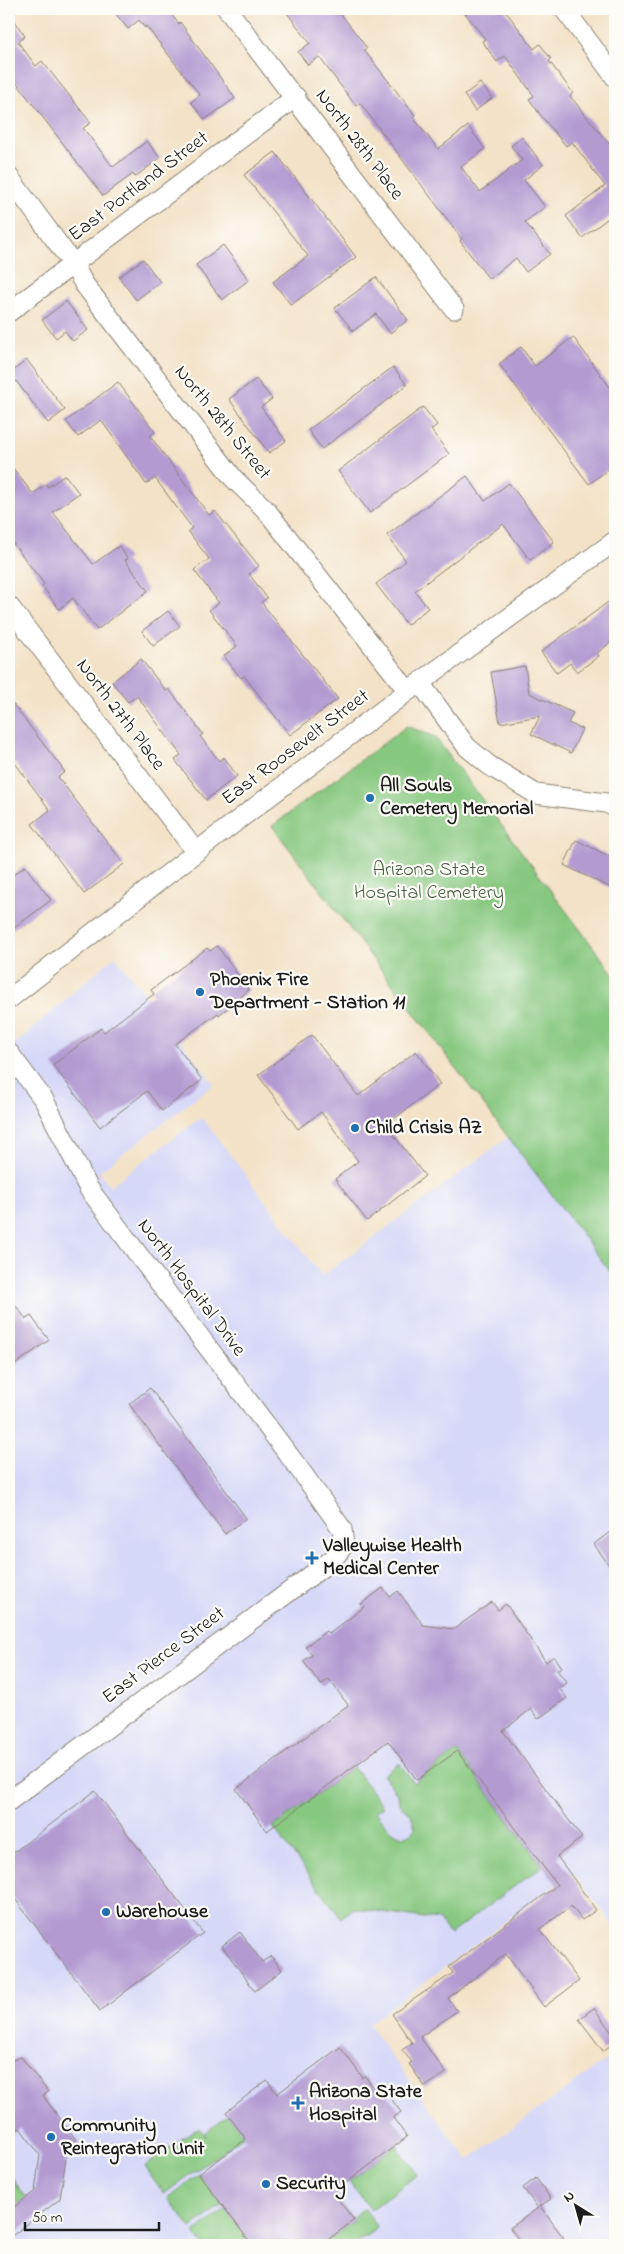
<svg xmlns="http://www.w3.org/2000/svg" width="624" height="2254" font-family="'Indie Flower',sans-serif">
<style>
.built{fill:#d6d8f8}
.green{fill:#87c880;stroke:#52724e}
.building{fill:#b39bd2}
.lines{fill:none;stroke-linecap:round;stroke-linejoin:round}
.minor-casing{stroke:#887f72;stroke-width:21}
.minor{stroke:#fff;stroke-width:19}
.poi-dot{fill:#1f6fb2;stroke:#fdfcf7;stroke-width:2}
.labels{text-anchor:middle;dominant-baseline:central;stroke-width:4.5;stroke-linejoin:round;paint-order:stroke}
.street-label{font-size:20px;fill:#1c1c1c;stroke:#fdfcf7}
.poi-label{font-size:20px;font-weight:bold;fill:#1c1c1c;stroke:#fdfcf7;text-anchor:start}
.park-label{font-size:20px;fill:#476144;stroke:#fdfcf7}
</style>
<rect width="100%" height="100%" fill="#fdfcf7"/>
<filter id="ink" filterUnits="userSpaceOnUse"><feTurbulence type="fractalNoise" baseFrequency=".02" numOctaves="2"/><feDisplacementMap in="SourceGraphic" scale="10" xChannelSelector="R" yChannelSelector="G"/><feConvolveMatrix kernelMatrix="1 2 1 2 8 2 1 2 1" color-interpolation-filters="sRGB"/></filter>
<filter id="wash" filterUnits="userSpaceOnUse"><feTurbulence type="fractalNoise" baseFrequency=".0096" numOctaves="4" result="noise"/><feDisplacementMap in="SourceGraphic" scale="20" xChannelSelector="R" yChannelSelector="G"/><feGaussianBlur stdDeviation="1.12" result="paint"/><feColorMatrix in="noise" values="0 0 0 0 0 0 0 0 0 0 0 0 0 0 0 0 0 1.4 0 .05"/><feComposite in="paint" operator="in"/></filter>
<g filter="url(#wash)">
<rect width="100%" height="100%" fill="#f3e2c7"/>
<path class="built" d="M407,726L435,737L615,976V1927L572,1872L368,2024L468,2160L615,2054V2245H9V1049L115,956L214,1084L99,1172L110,1186L198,1120L203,1119L322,1276L507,1138Z"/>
<path class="green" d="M407,726L435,737L615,976V1278L272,826Z
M457,1751L542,1866L450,1934L439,1920L354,1908L341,1918L273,1827L353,1767L383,1806L375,1812C383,1822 403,1849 415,1828L411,1814L399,1804L398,1795L383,1775L399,1763L414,1783Z
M228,2115L244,2135L164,2194L144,2167L195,2129H200L206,2137L204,2133Z
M396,2145L418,2174L371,2210L349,2181Z
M9,2174L27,2198L9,2211Z
M199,2174L222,2205L191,2228L168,2198Z
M364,2208L377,2226L376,2229L353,2245H321L354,2221L352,2218Z
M225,2209L252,2245H203L194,2233Z"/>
<g id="blocks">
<path class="building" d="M112,9H167L179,24L180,22L235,98L205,120L191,102L200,95L146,26L145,28L139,20L128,29Z
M284,9H337L367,48L364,50L415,115L413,117L438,149L468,126L485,149L461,167L480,192L522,160L511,146L522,137L543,165L524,180L545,207L525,222L550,254L526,272L516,258L489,279L460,241L462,239L360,103L356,106L319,57L308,65L298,52L310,43Z
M462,9H504L534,49L540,44L551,59L549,61L573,93L570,96L615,151V213L582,238L566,216L605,186L572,142L566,146L542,117L529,99L534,96L505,56L497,62L482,41L485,39Z
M9,14L25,36L18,42L36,66L42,61L91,123L83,128L113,167L147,141L160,158L135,177L133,174L103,196L9,73Z
M480,83L492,98L475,111L464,95Z
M275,152L356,257L291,305L273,282L308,256L244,175Z
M223,245L249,280L222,300L196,265Z
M143,259L160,282L136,300L119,277Z
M376,277L408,320L390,333L376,314L353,331L335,308Z
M66,301L88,330L73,341L65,331L56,338L42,320Z
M573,337L615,394V464L589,484L499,364L521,347L535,366Z
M27,360L65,410L48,423L10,373Z
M393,367L407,385L322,449L308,430Z
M256,379L272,399L261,407L286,441L269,453L229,399Z
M118,382L155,432L150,436L209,515L215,511L259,566L249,574L267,598L261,602L338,699L290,735L244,676L241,678L224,656L237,646L209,610L219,603L194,570L209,559L188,531L192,528L155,478L146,484L101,420L78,437L66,421Z
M423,407L437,425L431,430L449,454L370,513L338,471Z
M9,463L33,494L46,484L48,487L65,475L79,493L53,512L93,564L119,546L128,559L125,560L148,591L97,630L73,598L59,609L42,586L44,584L9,538Z
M467,476L485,501L509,483L554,542L530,560L503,524L415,591L428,608L407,625L376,584L406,561L387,535Z
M615,597V639L597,653L599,656L577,672L570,663L557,673L541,652Z
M168,611L180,626L153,646L142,631Z
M141,659L166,691L169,689L203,734L200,736L219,761L224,757L237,776L206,800L175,760L181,755L137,696L128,702L112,682Z
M525,666L529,693L573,713L568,723L582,729L571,753L531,734L540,716L500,723L491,672Z
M9,699L65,772L58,777L124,864L84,894L32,824L50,810L15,763L9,768Z
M576,840L615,859V890L564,865Z
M25,866L51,900L9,932V878Z
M217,946L249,990L219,1015L218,1013L175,1044L202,1080L162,1111L147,1091L100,1127L53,1065L101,1028L104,1032L154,994L151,990L207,948L210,951Z
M312,1035L358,1096L416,1051L440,1084L386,1125L425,1176L367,1221L335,1179L358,1161L321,1112L298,1129L258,1075Z
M9,1297L26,1319L31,1316L49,1340L9,1369Z
M150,1388L246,1518L225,1534L129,1404Z
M615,1528V1574L594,1544Z
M383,1588L390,1597L398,1591L423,1625L454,1629L492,1602L498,1610L506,1604L546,1662L554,1656L562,1667L557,1670L567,1683L559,1688L567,1698L538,1719L531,1709L503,1731L582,1838L557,1856L596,1910L582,1920L571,1906L540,1929L579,1981L544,2007L506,1954L448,1998L457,2011L420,2037L446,2073L425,2087L409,2064L412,2062L402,2050L412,2043L392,2014L453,1973L449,1967L557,1885L457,1751L417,1780L388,1741L267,1831L236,1789L348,1705L329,1679L321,1685L303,1661L312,1655L305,1647L326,1631L329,1634L364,1607L361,1604Z
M95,1791L203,1933L100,2011L9,1891V1856Z
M240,1932L262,1962L271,1956L282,1970L255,1991L222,1946Z
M594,2008L615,2037V2042L603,2051L579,2019Z
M340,2047L363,2078L365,2076L374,2088L380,2084L401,2112L393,2118L407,2137L333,2193L354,2220L321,2245H252L199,2174L246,2139L226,2112L267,2080L277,2094Z
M21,2057L48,2092L43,2096L78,2142L67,2151L60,2199L9,2238V2211L35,2191L40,2155L20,2128L9,2136V2061Z
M536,2178L551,2199L540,2206L569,2245H523L510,2228L538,2208L523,2188Z"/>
</g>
</g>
<g filter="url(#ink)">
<use href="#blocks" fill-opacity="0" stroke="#887f72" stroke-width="1"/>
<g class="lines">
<defs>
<path id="minor" d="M227,9L454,309
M564,9L615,77
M9,177L73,264L84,284L234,479L266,510L408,691
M9,312L296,97
M9,606L196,852
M420,683L467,747L490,766L536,794L606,803L615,807
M9,999L196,852L408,691L615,541
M9,1053L44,1100L89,1189L303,1474L342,1529L344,1545L333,1559L9,1801"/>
</defs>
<use href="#minor" class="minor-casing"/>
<use href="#minor" class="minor"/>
</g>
</g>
<g class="poi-dot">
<circle cx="370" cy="798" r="5"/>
<circle cx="200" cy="992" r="5"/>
<circle cx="355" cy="1128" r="5"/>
<path d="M309.5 1550.5h5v5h5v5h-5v5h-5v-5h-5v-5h5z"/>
<circle cx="106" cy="1912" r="5"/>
<path d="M295.5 2095.5h5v5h5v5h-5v5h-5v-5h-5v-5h5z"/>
<circle cx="51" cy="2137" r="5"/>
<circle cx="266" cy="2184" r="5"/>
</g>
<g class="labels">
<g class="street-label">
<text transform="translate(359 145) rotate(53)">North 28th Place</text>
<text transform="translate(139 187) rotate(-37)">East Portland Street</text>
<text transform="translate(222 423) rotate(51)">North 28th Street</text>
<text transform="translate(120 715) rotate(53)">North 27th Place</text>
<text transform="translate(296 748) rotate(-37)">East Roosevelt Street</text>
<text transform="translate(191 1288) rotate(53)">North Hospital Drive</text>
<text transform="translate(164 1656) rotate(-37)">East Pierce Street</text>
</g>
<g class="poi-label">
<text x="380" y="786">All Souls<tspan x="380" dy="23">Cemetery Memorial</tspan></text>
<text x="210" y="980">Phoenix Fire<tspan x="210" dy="23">Department - Station 11</tspan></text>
<text x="365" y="1128">Child Crisis AZ</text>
<text x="323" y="1546">Valleywise Health<tspan x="323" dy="23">Medical Center</tspan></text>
<text x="116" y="1912">Warehouse</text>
<text x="309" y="2092">Arizona State<tspan x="309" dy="23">Hospital</tspan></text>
<text x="61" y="2126">Community<tspan x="61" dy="23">Reintegration Unit</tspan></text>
<text x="276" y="2184">Security</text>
</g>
<g class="park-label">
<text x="429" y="870">Arizona State<tspan x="429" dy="23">Hospital Cemetery</tspan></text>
</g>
</g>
<rect width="624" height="2254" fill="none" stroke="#fdfcf7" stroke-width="30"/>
<g transform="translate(576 2206) rotate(323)" stroke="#fdfcf7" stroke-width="4" paint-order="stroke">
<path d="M0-4L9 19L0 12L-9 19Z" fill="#1c1c1c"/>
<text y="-8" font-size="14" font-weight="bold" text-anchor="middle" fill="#1c1c1c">N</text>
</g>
<path d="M25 2222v8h134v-8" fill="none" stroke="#1c1c1c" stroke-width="2.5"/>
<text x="32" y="2222" font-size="15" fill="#1c1c1c" stroke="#fdfcf7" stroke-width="4" paint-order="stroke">50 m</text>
</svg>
